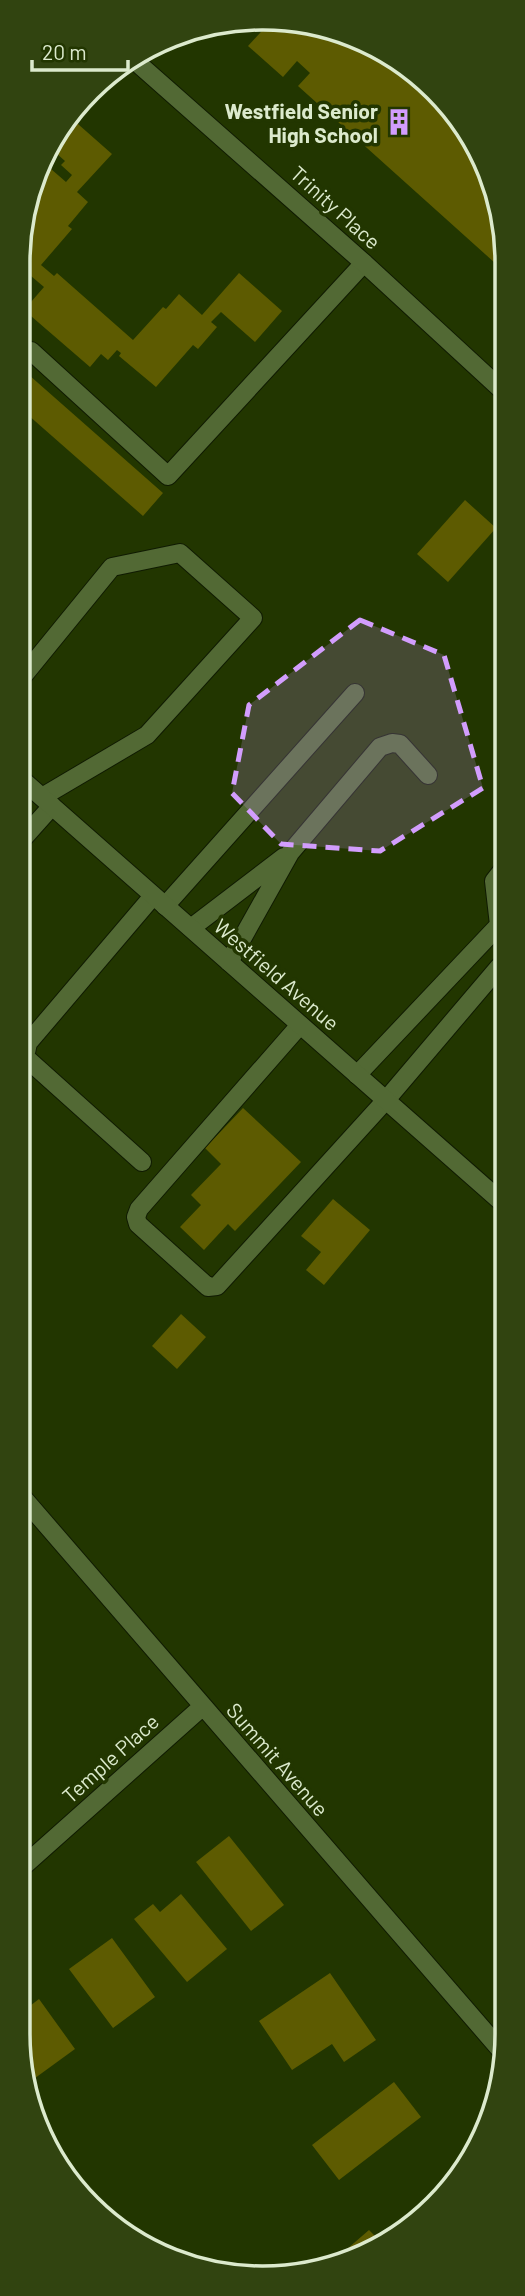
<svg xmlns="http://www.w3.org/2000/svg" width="525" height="2296" font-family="Barlow,sans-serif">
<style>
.building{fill:#5d5b01}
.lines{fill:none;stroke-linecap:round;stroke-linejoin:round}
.lane-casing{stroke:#101b02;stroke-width:20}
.street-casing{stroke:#101b02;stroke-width:20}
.lane{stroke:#526934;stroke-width:18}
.street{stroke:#526934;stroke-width:18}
.marked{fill:#d29dfd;fill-opacity:0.2;stroke:#d29dfd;stroke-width:5;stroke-dasharray:14 9;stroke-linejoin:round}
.labels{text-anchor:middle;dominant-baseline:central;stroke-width:7;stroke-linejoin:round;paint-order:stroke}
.poi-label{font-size:21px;font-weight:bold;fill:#dceacd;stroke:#223600;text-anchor:end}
.street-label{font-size:21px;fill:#dceacd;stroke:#223600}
.rim{fill:none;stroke:#dceacd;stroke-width:3.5}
</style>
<rect width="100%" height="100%" fill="#223600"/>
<path class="building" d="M295,20L371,43L436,90L482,155L505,231V272L298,86L310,73L297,61L283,77L248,46L271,21Z
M70,117L112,154L77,192L88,202L68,226L72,229L41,265L54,276L57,273L133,340L163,307L166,309L179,294L202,315L239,273L282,311L255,342L221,312L211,322L217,327L198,349L193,345L156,387L119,356L121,353L117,350L108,360L101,354L90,367L24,310L44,287L31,276L29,278L24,274L20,279V230L28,205L35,197L32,194L34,188L51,169L66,182L72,175L61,165L65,161L48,146L51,140Z
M29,375L163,493L143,516L19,407V386Z
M465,500L496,528L448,582L417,554Z
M243,1108L301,1162L235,1231L228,1224L204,1250L180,1227L201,1205L191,1195L221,1164L205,1148Z
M333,1199L370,1230L324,1285L306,1270L321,1252L301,1236Z
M181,1314L206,1337L177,1369L152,1346Z
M229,1836L284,1905L251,1931L196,1862Z
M181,1894L227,1949L187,1982L134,1919L153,1904L160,1912Z
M112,1938L155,1997L113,2028L69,1969Z
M330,1973L376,2040L344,2062L332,2044L292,2070L259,2021Z
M39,1999L75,2049L31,2081L25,2073L18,2033V2015Z
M394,2082L421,2117L339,2180L312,2145Z
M369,2230L382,2243L341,2266L325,2268Z"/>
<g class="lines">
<defs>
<path id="lane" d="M31,351L168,476L364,263
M19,681L112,567L180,553L253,618L147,735L42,797
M19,843L52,806
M165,906L355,693
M191,928L284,857
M229,962L290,853L380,747L392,743L400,744L428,775
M300,1025L139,1209L136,1217L138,1224L208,1287L217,1286L386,1100L499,967L505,965
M357,1075L499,925L494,881L505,867
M142,1162L25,1057L28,1043L153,896"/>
<path id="street" d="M133,59L364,263L505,393
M19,777L505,1205
M18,1492L505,2055
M18,1871L202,1707"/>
</defs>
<use href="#lane" class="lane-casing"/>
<use href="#street" class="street-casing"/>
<use href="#lane" class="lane"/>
<use href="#street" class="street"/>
</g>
<path class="marked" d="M360,620L444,655L483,788L380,851L281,844L232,793L249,705Z"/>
<defs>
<symbol id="building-bare" viewBox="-9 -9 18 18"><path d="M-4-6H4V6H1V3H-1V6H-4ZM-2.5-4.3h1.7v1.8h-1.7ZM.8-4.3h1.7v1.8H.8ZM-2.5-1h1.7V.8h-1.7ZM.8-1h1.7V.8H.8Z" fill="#d29dfd" stroke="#223600" stroke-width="2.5" paint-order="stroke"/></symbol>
</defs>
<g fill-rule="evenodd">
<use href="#building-bare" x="380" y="103" width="38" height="38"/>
</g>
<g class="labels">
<g class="poi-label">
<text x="378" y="110">Westfield Senior<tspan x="378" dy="24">High School</tspan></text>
</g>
<g class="street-label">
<text transform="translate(336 207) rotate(42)">Trinity Place</text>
<text transform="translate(277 974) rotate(41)">Westfield Avenue</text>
<text transform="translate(110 1758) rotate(-42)">Temple Place</text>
<text transform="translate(278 1759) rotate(49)">Summit Avenue</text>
</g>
</g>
<path d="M0 0H525V2296H0ZM262 30H263A232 232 0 0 1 495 262V2034A232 232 0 0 1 263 2266H262A232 232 0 0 1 30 2034V262A232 232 0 0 1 262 30Z" fill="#314410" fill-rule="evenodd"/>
<path class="rim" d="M262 30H263A232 232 0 0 1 495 262V2034A232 232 0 0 1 263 2266H262A232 232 0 0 1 30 2034V262A232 232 0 0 1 262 30Z"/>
<path d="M32 60v10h96v-10" fill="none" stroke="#dceacd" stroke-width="3.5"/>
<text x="42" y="60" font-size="21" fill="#dceacd" stroke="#223600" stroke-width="5" paint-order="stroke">20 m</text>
</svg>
